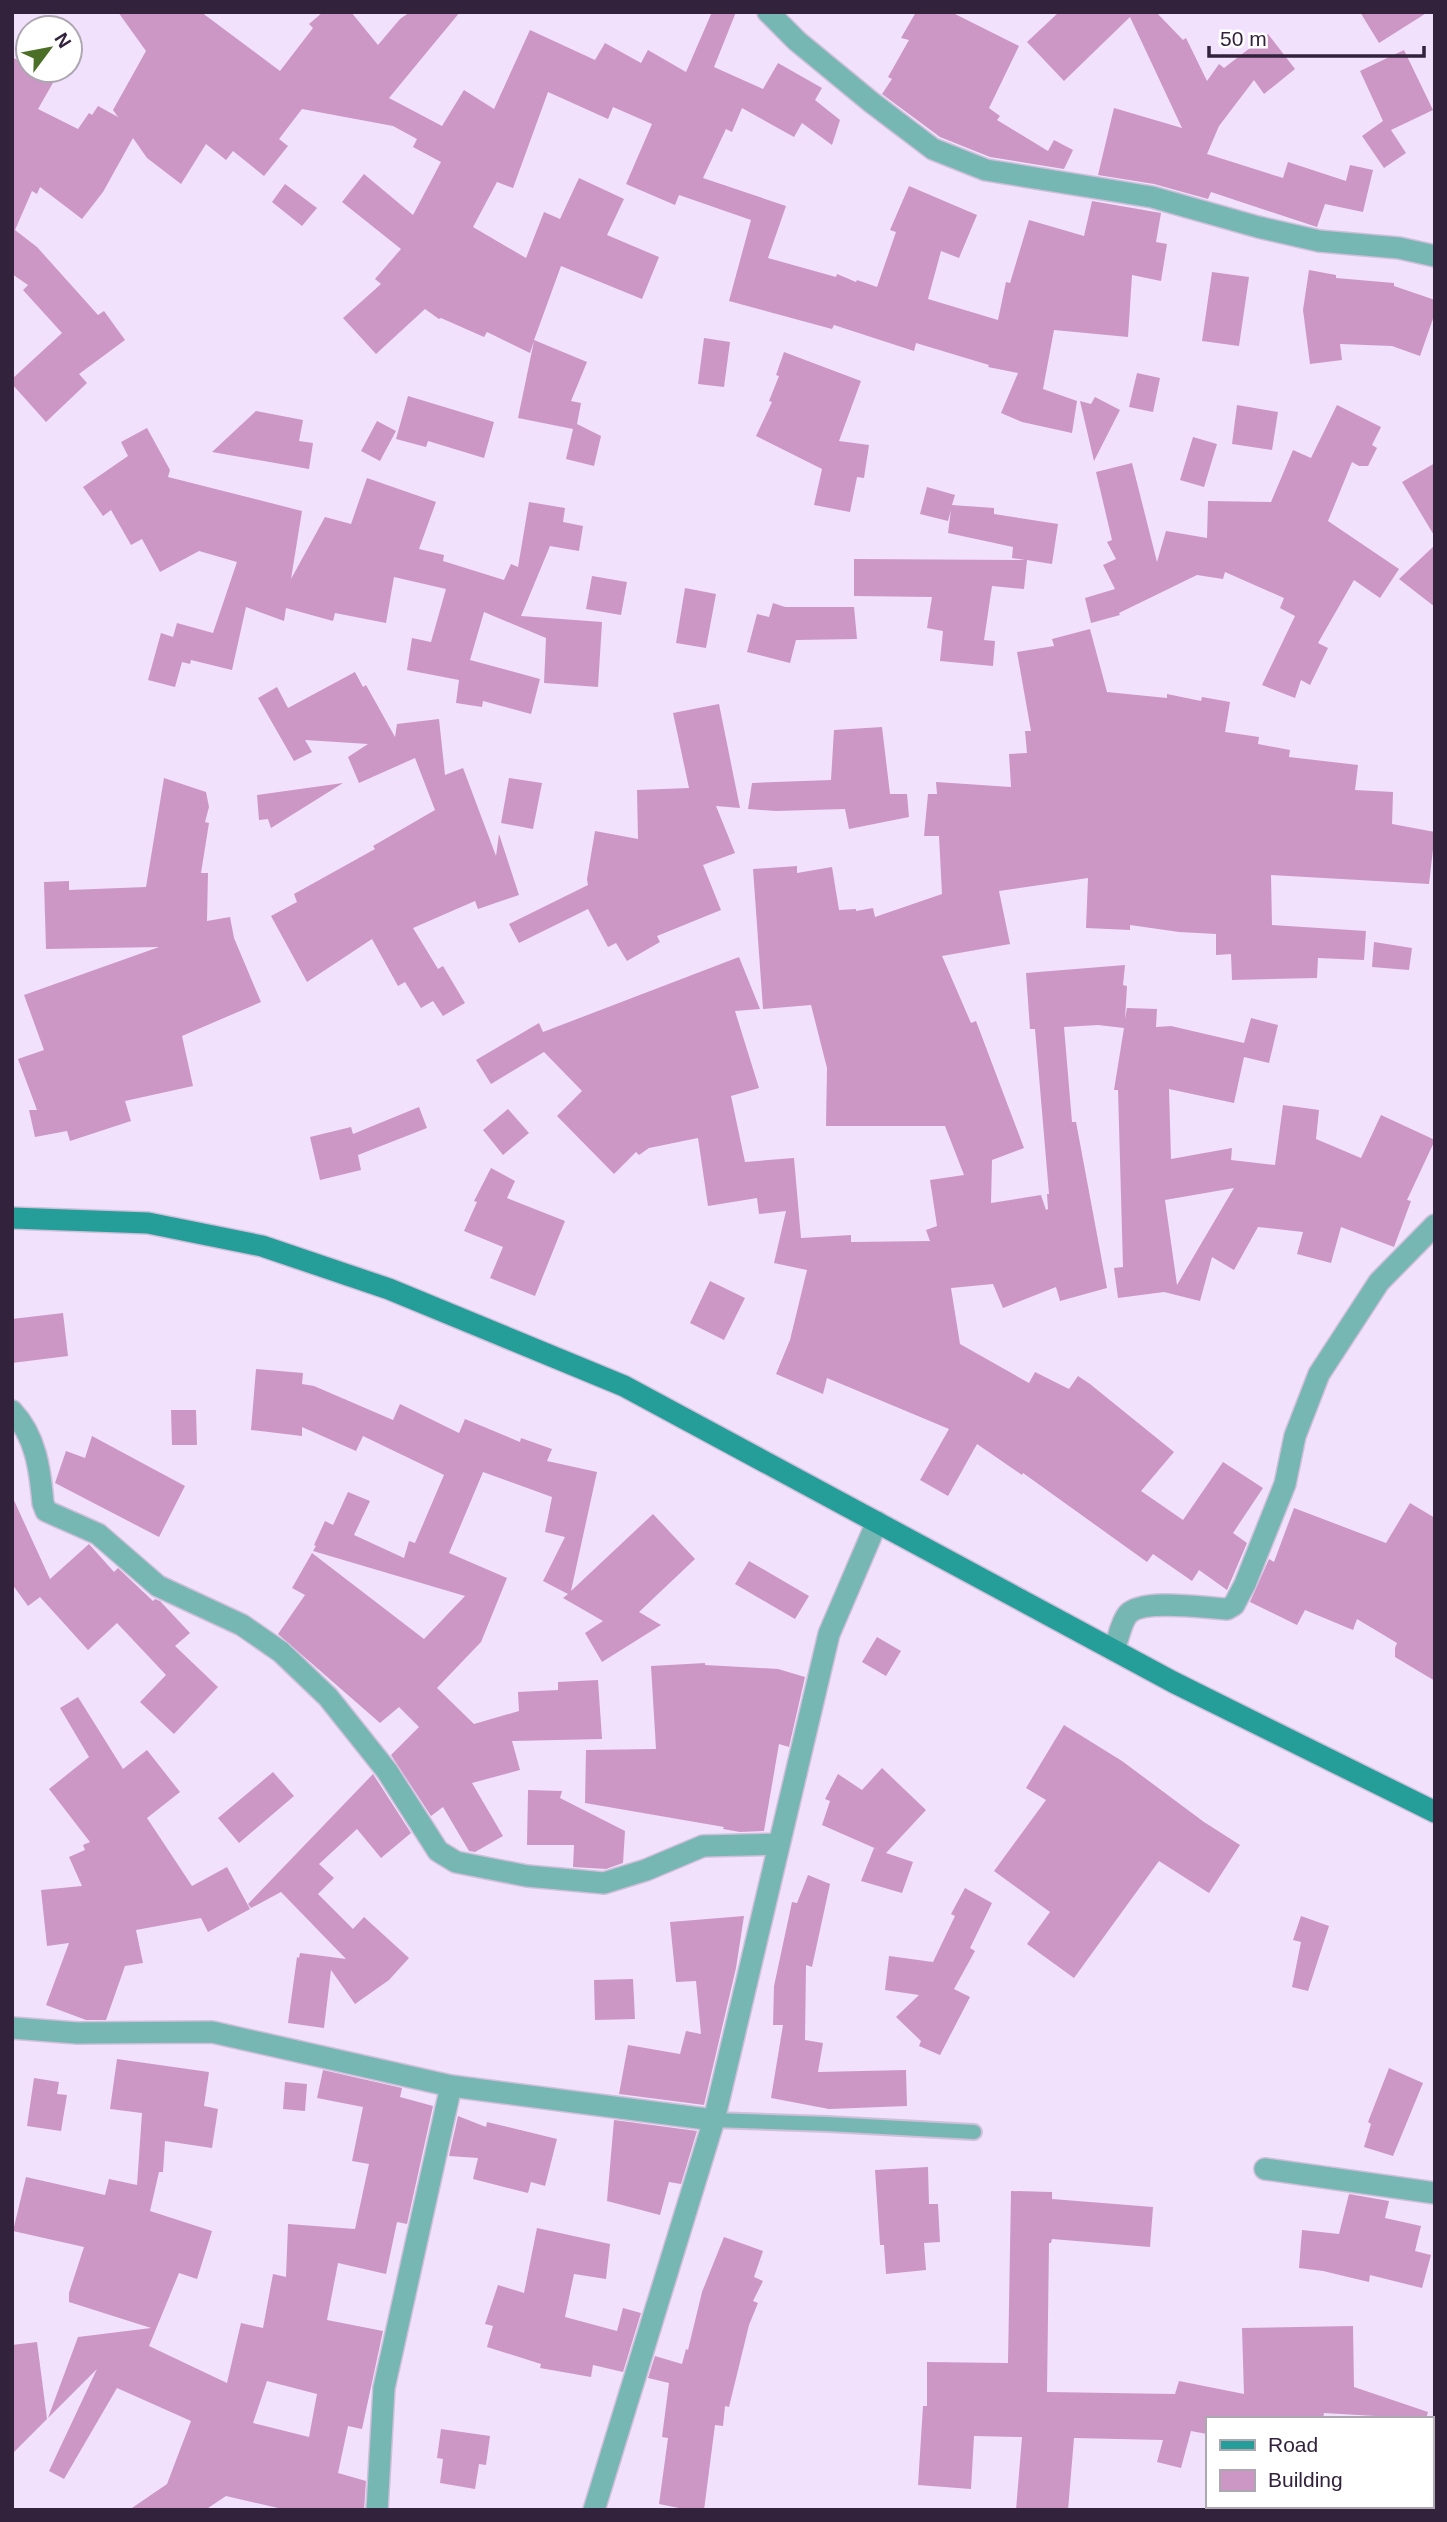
<svg xmlns="http://www.w3.org/2000/svg" width="1447" height="2522" font-family="Arial,sans-serif">
<style>
.building{fill:#cc97c5;fill-rule:evenodd}
.lines{fill:none;stroke-linecap:round;stroke-linejoin:round}
.service-casing{stroke:#cfbfda;stroke-width:18}
.minor-casing{stroke:#cfbfda;stroke-width:24}
.secondary-casing{stroke:#cfbfda;stroke-width:24}
.service{stroke:#76b7b3;stroke-width:14}
.minor{stroke:#76b7b3;stroke-width:21}
.secondary{stroke:#259e99;stroke-width:21}
</style>
<rect width="100%" height="100%" fill="#f1e1fd"/>
<path class="building" d="M118,12H201L280,71L313,28L309,24L323,12H351L378,45L400,19L410,12H460L389,98L442,126L464,90L494,109L530,30L595,60L605,43L641,63L648,50L686,72L712,12H736L714,67L763,89L778,63L822,88L815,100L840,120L832,145L802,123L794,137L742,108L732,132L726,129L703,178L786,206L768,258L836,277L837,274L856,282L857,280L877,287L896,232L890,230L909,186L977,215L959,258L941,251L928,299L998,320L1006,282L1010,283L1029,220L1084,236L1092,201L1161,213L1156,242L1167,244L1161,281L1132,275L1128,337L1054,330L1043,389L1077,401L1072,433L1022,422L1001,413L1018,373L988,367L989,365L916,343L914,351L834,325L832,329L729,301L751,220L679,195L675,205L626,184L652,124L613,107L608,119L548,92L513,188L497,182L473,227L526,258L544,212L560,219L579,178L624,199L607,235L659,257L642,299L561,266L534,340L587,362L571,401L581,403L577,424L601,436L594,466L566,459L573,429L518,418L534,341L530,353L487,332L484,337L441,318L439,319L425,309L376,354L343,318L381,284L375,279L401,249L342,202L364,174L413,215L441,162L413,147L417,139L393,126L302,109L279,139L288,146L264,176L233,151L226,160L206,144L181,184L147,158L133,138L103,192L82,219L40,187L37,194L32,191L15,230L37,247L98,315L104,311L125,340L79,374L87,383L46,422L12,384V379L62,333L23,290L28,285L12,274V57L28,66V70H35L54,81L38,109L78,129L89,113L92,115L98,106L118,117L113,110L146,51Z
M916,12H951L1019,46L989,108L1000,116L997,120L1048,151L1054,140L1073,150L1064,169L990,157L940,137L882,94L892,79L888,77L909,40L901,38Z
M1059,12H1156L1183,40L1186,38L1207,81L1219,64L1224,68L1268,34L1295,69L1264,94L1254,80L1219,126L1207,154L1283,178L1288,162L1346,181L1350,165L1373,170L1363,212L1325,204L1317,227L1211,192L1208,199L1154,184L1098,175L1114,108L1182,128L1130,17L1064,81L1027,42Z
M1360,12H1428L1379,43Z
M1404,50L1433,110L1391,130L1406,153L1384,168L1362,136L1383,121L1360,71Z
M285,184L317,208L302,226L272,202Z
M1309,270L1336,275V278L1394,283V286L1435,300V313L1420,356L1392,346L1340,344L1342,360L1310,364L1303,310Z
M1212,272L1249,277L1239,346L1202,341Z
M704,338L730,342L724,387L698,384Z
M784,352L861,381L839,441L869,445L864,478L857,477L850,512L814,505L822,469L756,436L772,402L769,401L779,376L776,375Z
M1137,373L1160,378L1153,412L1129,407Z
M408,396L494,422L484,458L428,441L426,447L396,439Z
M1095,397L1120,410L1094,461L1080,401L1091,404Z
M1237,405L1278,412L1272,450L1232,444Z
M1337,405L1381,427L1372,445L1377,448L1368,466H1359L1352,462L1328,521L1399,569L1380,598L1354,580L1318,643L1328,648L1310,685L1301,680L1295,698L1262,685L1295,616L1280,608L1284,598L1225,572L1223,579L1197,575L1119,613L1120,615L1091,623L1085,598L1115,589L1103,565L1116,559L1107,542L1112,540L1096,472L1132,463L1157,562L1166,531L1207,538L1208,501L1271,502L1293,450L1311,458Z
M256,411L303,420L299,441L313,443L309,469L212,452Z
M377,421L396,431L380,461L361,451Z
M147,428L170,470L168,477L302,511L291,579L325,517L351,524L367,478L436,502L419,549L444,555L443,561L504,580L511,564L518,567L529,502L565,508L563,522L583,526L579,551L550,546L521,616L602,622L598,687L544,683L546,638L484,612L470,660L540,679L531,714L483,701L482,707L456,703L459,680L407,670L412,638L431,642L446,589L394,577L386,623L335,613L333,621L286,608L284,621L246,607L232,670L191,660L190,664L182,662L175,687L148,680L161,633L173,637L177,623L213,633L237,562L199,551L160,572L142,539L131,545L111,510L103,516L83,487L128,456L121,442Z
M1193,437L1217,444L1204,487L1180,480Z
M1435,463V537L1402,482Z
M927,487L955,495L952,505L994,508V514L1058,524L1052,564L1027,560L1024,589L992,586L984,640L995,641L993,666L940,661L943,631L927,628L932,597L854,596V559L1025,560L1012,558L1013,547L948,533L951,510L948,521L920,514Z
M1435,545V607L1399,579Z
M592,576L627,582L621,615L586,609Z
M685,588L716,594L706,648L676,643Z
M773,603L785,607H854L857,639L796,640L790,663L747,652L757,614L769,617Z
M1090,629L1107,692L1167,698V694L1201,701L1202,697L1230,702L1225,732L1259,737L1258,744L1290,750L1289,757L1358,765L1355,790L1393,792L1392,824L1435,832L1429,884L1271,875L1272,925L1366,931L1364,960L1318,958L1317,978L1232,980L1231,954L1216,955V934L1179,932L1130,925V930L1086,928L1088,878L999,891L1010,944L942,956L971,1023L976,1021L1024,1148L992,1160L991,1203L1041,1195L1046,1210L1048,1209L1047,1194H1049L1035,1029H1030L1026,973L1125,965L1123,985L1127,986L1125,1019L1127,1008L1157,1009L1156,1027L1171,1026L1244,1043L1251,1018L1278,1025L1269,1063L1244,1057L1234,1103L1169,1089L1171,1159L1232,1148L1231,1160L1275,1165L1283,1105L1319,1110L1316,1139L1361,1158L1381,1115L1435,1140L1407,1200L1411,1201L1394,1247L1341,1227L1331,1263L1297,1254L1303,1232L1258,1227L1234,1270L1212,1257L1200,1301L1164,1292L1118,1298L1114,1268L1123,1267L1118,1090H1114L1124,1028L1098,1025L1064,1027L1072,1122H1076L1107,1288L1060,1301L1056,1287L1003,1308L993,1284L951,1288L960,1344L1029,1383L1035,1372L1069,1389L1078,1376L1090,1384L1174,1452L1141,1491L1183,1520L1223,1462L1263,1488L1233,1533L1247,1543L1227,1590L1199,1570L1192,1581L1153,1554L1147,1562L1023,1473L1022,1475L977,1444L948,1496L920,1480L949,1429L827,1378L823,1394L776,1374L790,1340L807,1270L774,1263L786,1211L759,1214L757,1198L708,1206L698,1138L649,1148L639,1155L636,1152L614,1174L557,1116L582,1091L544,1052L491,1084L476,1060L539,1023L543,1032L739,957L760,1009L735,1011L759,1088L731,1096L745,1162L794,1158L801,1238L851,1235V1242L930,1241L926,1230L937,1226L930,1180L964,1175L945,1126H826L827,1068L811,1005L763,1009L753,869L797,866V873L832,867L839,910L856,909V911L873,908L875,917L942,894L939,836H924L928,794H937L936,782L1011,787L1009,754L1027,753L1025,731H1031L1017,652L1054,646L1052,639ZM1234,1188L1198,1249L1177,1285L1165,1200Z
M355,672L363,687L366,685L395,737L397,724L439,719L445,775L463,768L496,856L499,834L519,895L478,909L475,901L413,928L438,969L443,966L465,1003L443,1016L433,1001L421,1008L405,982L398,986L372,939L307,982L271,916L297,902L294,894L375,849L373,846L435,810L415,758L359,783L348,757L368,744L305,740L312,752L294,761L258,698L277,687L288,708Z
M719,704L740,808L716,806L735,853L703,865L721,910L657,936L660,942L627,961L616,943L608,947L588,909L519,943L509,924L588,885L587,879L595,831L638,839L637,790L689,788L673,713Z
M882,727L890,794H907L909,817L849,829L845,809L776,811L748,809L752,783L831,780L834,730Z
M164,778L206,792L209,807L205,822L209,823L201,873H208L207,921L230,917L234,938L261,1002L182,1036L193,1086L125,1101L131,1121L70,1141L67,1131L35,1137L29,1110H37L18,1059L44,1050L24,995L159,947L46,949L44,882L69,881V890L146,887Z
M509,778L542,783L533,829L501,823Z
M343,783L271,828L268,819L259,820L257,795Z
M1374,942L1412,948L1409,970L1372,967Z
M419,1107L427,1128L358,1155L361,1170L320,1180L310,1137L351,1127L353,1134Z
M508,1109L529,1133L503,1155L483,1130Z
M491,1168L515,1181L507,1198L565,1221L535,1296L490,1278L503,1247L464,1231L477,1202L474,1201Z
M710,1281L745,1298L724,1340L690,1323Z
M63,1313L68,1356L12,1363V1319Z
M256,1369L303,1373L302,1384L314,1386L393,1420L400,1404L459,1433L465,1419L520,1442L521,1438L552,1449L547,1461L597,1472L571,1591L653,1514L695,1559L639,1612L661,1625L602,1662L585,1633L603,1621L563,1598L568,1594L543,1581L565,1537L545,1532L552,1497L483,1472L449,1553L507,1578L481,1642L437,1688L474,1724L519,1711L518,1692L558,1690V1682L598,1680L602,1739L512,1741L520,1770L472,1783L503,1836L475,1852L469,1851L443,1807L431,1816L391,1755L419,1727L399,1707L380,1723L278,1634L305,1595L292,1588L312,1553L424,1639L465,1596L313,1551L316,1546L314,1545L325,1521L333,1525L348,1492L370,1501L354,1535L404,1558L409,1541L415,1543L444,1475L363,1436L356,1451L302,1427V1436L251,1430Z
M171,1410H196L197,1445H172Z
M92,1436L185,1486L159,1537L55,1483L66,1451L85,1458Z
M12,1496L50,1579L89,1544L114,1572L118,1568L153,1601L155,1599L160,1601L190,1633L175,1646L218,1687L174,1734L140,1702L166,1675L117,1623L88,1650L40,1597L28,1606L12,1584Z
M1410,1503L1435,1518V1681L1395,1657V1648L1397,1643L1357,1619L1353,1630L1305,1610L1297,1625L1250,1602L1269,1559L1274,1562L1294,1508L1386,1543Z
M749,1561L809,1596L795,1619L735,1584Z
M877,1637L901,1651L886,1676L862,1662Z
M705,1663V1665L778,1669L805,1677L789,1747L779,1744L764,1831L740,1832L723,1829L724,1827L585,1803L586,1750L656,1749L651,1666Z
M78,1697L123,1769L147,1750L180,1792L147,1818L192,1886L227,1867L250,1909L208,1932L201,1918L136,1930L143,1963L125,1966L106,2020H86L46,2005L69,1943L47,1946L41,1890L82,1886L69,1857L85,1850L83,1845L90,1842L49,1789L89,1757L60,1708Z
M1064,1725L1122,1761L1204,1822L1240,1845L1209,1893L1159,1861L1074,1978L1027,1944L1050,1912L994,1871L1046,1800L1026,1788Z
M882,1768L926,1810L886,1853L913,1862L902,1893L861,1881L874,1848L879,1850L822,1825L830,1801L825,1799L838,1774L862,1790Z
M273,1772L294,1796L239,1843L218,1818Z
M373,1774L411,1833L381,1858L357,1829L319,1864L334,1878L318,1894L353,1929L364,1917L409,1958L389,1980L355,2004L331,1970L324,2028L288,2023L297,1957L299,1958L300,1953L346,1959L281,1892L251,1908L248,1904Z
M528,1790L562,1791L560,1798L625,1831L623,1863L606,1869L573,1867L574,1845H527Z
M808,1875L830,1884L812,1967L806,1965L805,2040L823,2043L818,2072L906,2070L907,2106L829,2109L771,2098L783,2025H773L774,1986L792,1902L797,1903Z
M965,1888L992,1903L970,1948L975,1951L954,1989L970,1997L940,2055L919,2046L921,2041L896,2017L919,1995L885,1990L889,1956L933,1962L955,1916L951,1914Z
M744,1916L736,1968L704,2105L619,2094L628,2045L680,2054L686,2031L701,2034L696,1981L676,1982L670,1922Z
M1301,1916L1329,1926L1308,1991L1292,1987L1301,1942L1293,1940Z
M633,1979L635,2019L595,2020L594,1980Z
M117,2059L209,2072L204,2106L218,2109L212,2148L165,2141L163,2172H159L150,2211L212,2231L197,2279L179,2273L149,2346L227,2383L241,2323L263,2328L273,2274L286,2277L288,2224L355,2229L369,2164L352,2161L363,2107L317,2098L323,2070L402,2088L400,2097L433,2106L407,2224L397,2222L386,2274L338,2263L327,2320L383,2331L362,2429L348,2426L338,2473L366,2481L364,2510H287L226,2496L205,2510H129L167,2484L191,2421L117,2388L64,2479L49,2471L97,2369L48,2418L78,2337L151,2328L69,2302V2293L84,2247L13,2231L26,2177L105,2195L109,2179L137,2185L142,2113L110,2109ZM267,2381L317,2394L309,2437L253,2423Z
M1389,2068L1423,2083L1393,2156L1364,2147L1371,2124L1368,2122Z
M34,2078L59,2082L57,2094L67,2095L61,2131L27,2126Z
M285,2082L307,2084L305,2111L283,2109Z
M458,2116L486,2127L487,2122L557,2139L545,2186L531,2182L528,2193L473,2179L478,2158L449,2156Z
M614,2120L697,2131L681,2184L669,2182L660,2215L607,2201Z
M928,2167L929,2204H938L940,2242L924,2243L926,2270L886,2274L884,2245H880L875,2170Z
M1011,2191L1052,2192V2199L1153,2207L1150,2247L1052,2239L1051,2243H1049L1047,2392L1175,2394L1179,2381L1244,2394L1242,2328L1353,2326L1354,2387L1428,2412L1426,2419L1324,2413L1323,2419H1207V2434L1191,2431L1181,2468L1157,2462L1163,2440L1074,2438L1068,2510H1016L1022,2437L974,2436L971,2489L918,2485L923,2406H927V2362L1008,2363Z
M1349,2194L1389,2201L1385,2218L1421,2226L1415,2251L1431,2255L1422,2288L1370,2275L1369,2282L1323,2271L1299,2268L1302,2230L1339,2234Z
M537,2228L610,2244L606,2279L574,2274L565,2317L617,2331L623,2308L641,2313L623,2372L593,2365L591,2377L540,2368L541,2364L487,2347L493,2326L485,2324L498,2285L524,2293Z
M724,2237L763,2251L754,2277L763,2281L753,2301L758,2303L749,2325L729,2407L725,2406L723,2426L715,2425L704,2510H689L659,2504L668,2438L662,2437L669,2383L648,2378L655,2356L682,2364L686,2349L688,2350L702,2292Z
M37,2342L47,2419L12,2454V2345Z
M441,2429L490,2436L486,2465L479,2464L475,2489L440,2483L443,2459L437,2458Z"/>
<g class="lines">
<defs>
<path id="service" d="M714,2120L828,2124L974,2132"/>
<path id="minor" d="M768,12L797,41L871,102L933,149L986,170L1152,197L1258,227L1319,241L1399,248L1435,256
M12,1411C36,1436 40,1470 43,1503L46,1511L98,1534L158,1586L242,1625L281,1652L328,1697L387,1771L438,1851L456,1862L527,1876L604,1883L646,1870L703,1846L779,1844
M1114,1650C1118,1640 1121,1622 1128,1614C1143,1598 1205,1608 1227,1609L1234,1605L1245,1584L1285,1484L1295,1436L1319,1374L1379,1282L1435,1225
M12,2028L77,2033L212,2032L451,2086L714,2120
M1265,2169L1435,2193
M377,2510L384,2388L451,2086
M594,2510L714,2120L829,1634L877,1522"/>
<path id="secondary" d="M12,1218L148,1223L262,1246L389,1289L624,1386L1173,1682L1435,1812"/>
</defs>
<use href="#service" class="service-casing"/>
<use href="#minor" class="minor-casing"/>
<use href="#secondary" class="secondary-casing"/>
<use href="#service" class="service"/>
<use href="#minor" class="minor"/>
<use href="#secondary" class="secondary"/>
</g>
<rect width="1447" height="2522" fill="none" stroke="#32223c" stroke-width="28"/>
<rect x="1206" y="2417" width="228" height="91" fill="#ffffff" stroke="#ada7b1" stroke-width="2"/>
<rect x="1220" y="2440" width="35" height="10" fill="#259e99" stroke="#ada7b1" stroke-width="2"/>
<text x="1268" y="2452" font-size="21" fill="#32223c">Road</text>
<rect x="1220" y="2470" width="35" height="21" fill="#cc97c5" stroke="#ada7b1" stroke-width="2"/>
<text x="1268" y="2487" font-size="21" fill="#32223c">Building</text>
<g transform="translate(49 49) rotate(58)"><circle r="33" fill="#ffffff" stroke="#ada7b1" stroke-width="2"/>
<path d="M0-5L12 26L0 18L-12 26Z" fill="#4c6f27"/>
<text y="-10" font-size="19" font-weight="bold" text-anchor="middle" fill="#32223c">N</text>
</g>
<path d="M1209 46v10h215v-10" fill="none" stroke="#32223c" stroke-width="3.5"/>
<text x="1220" y="46" font-size="21" fill="#32223c" stroke="#ffffff" stroke-width="5" paint-order="stroke">50 m</text>
</svg>
